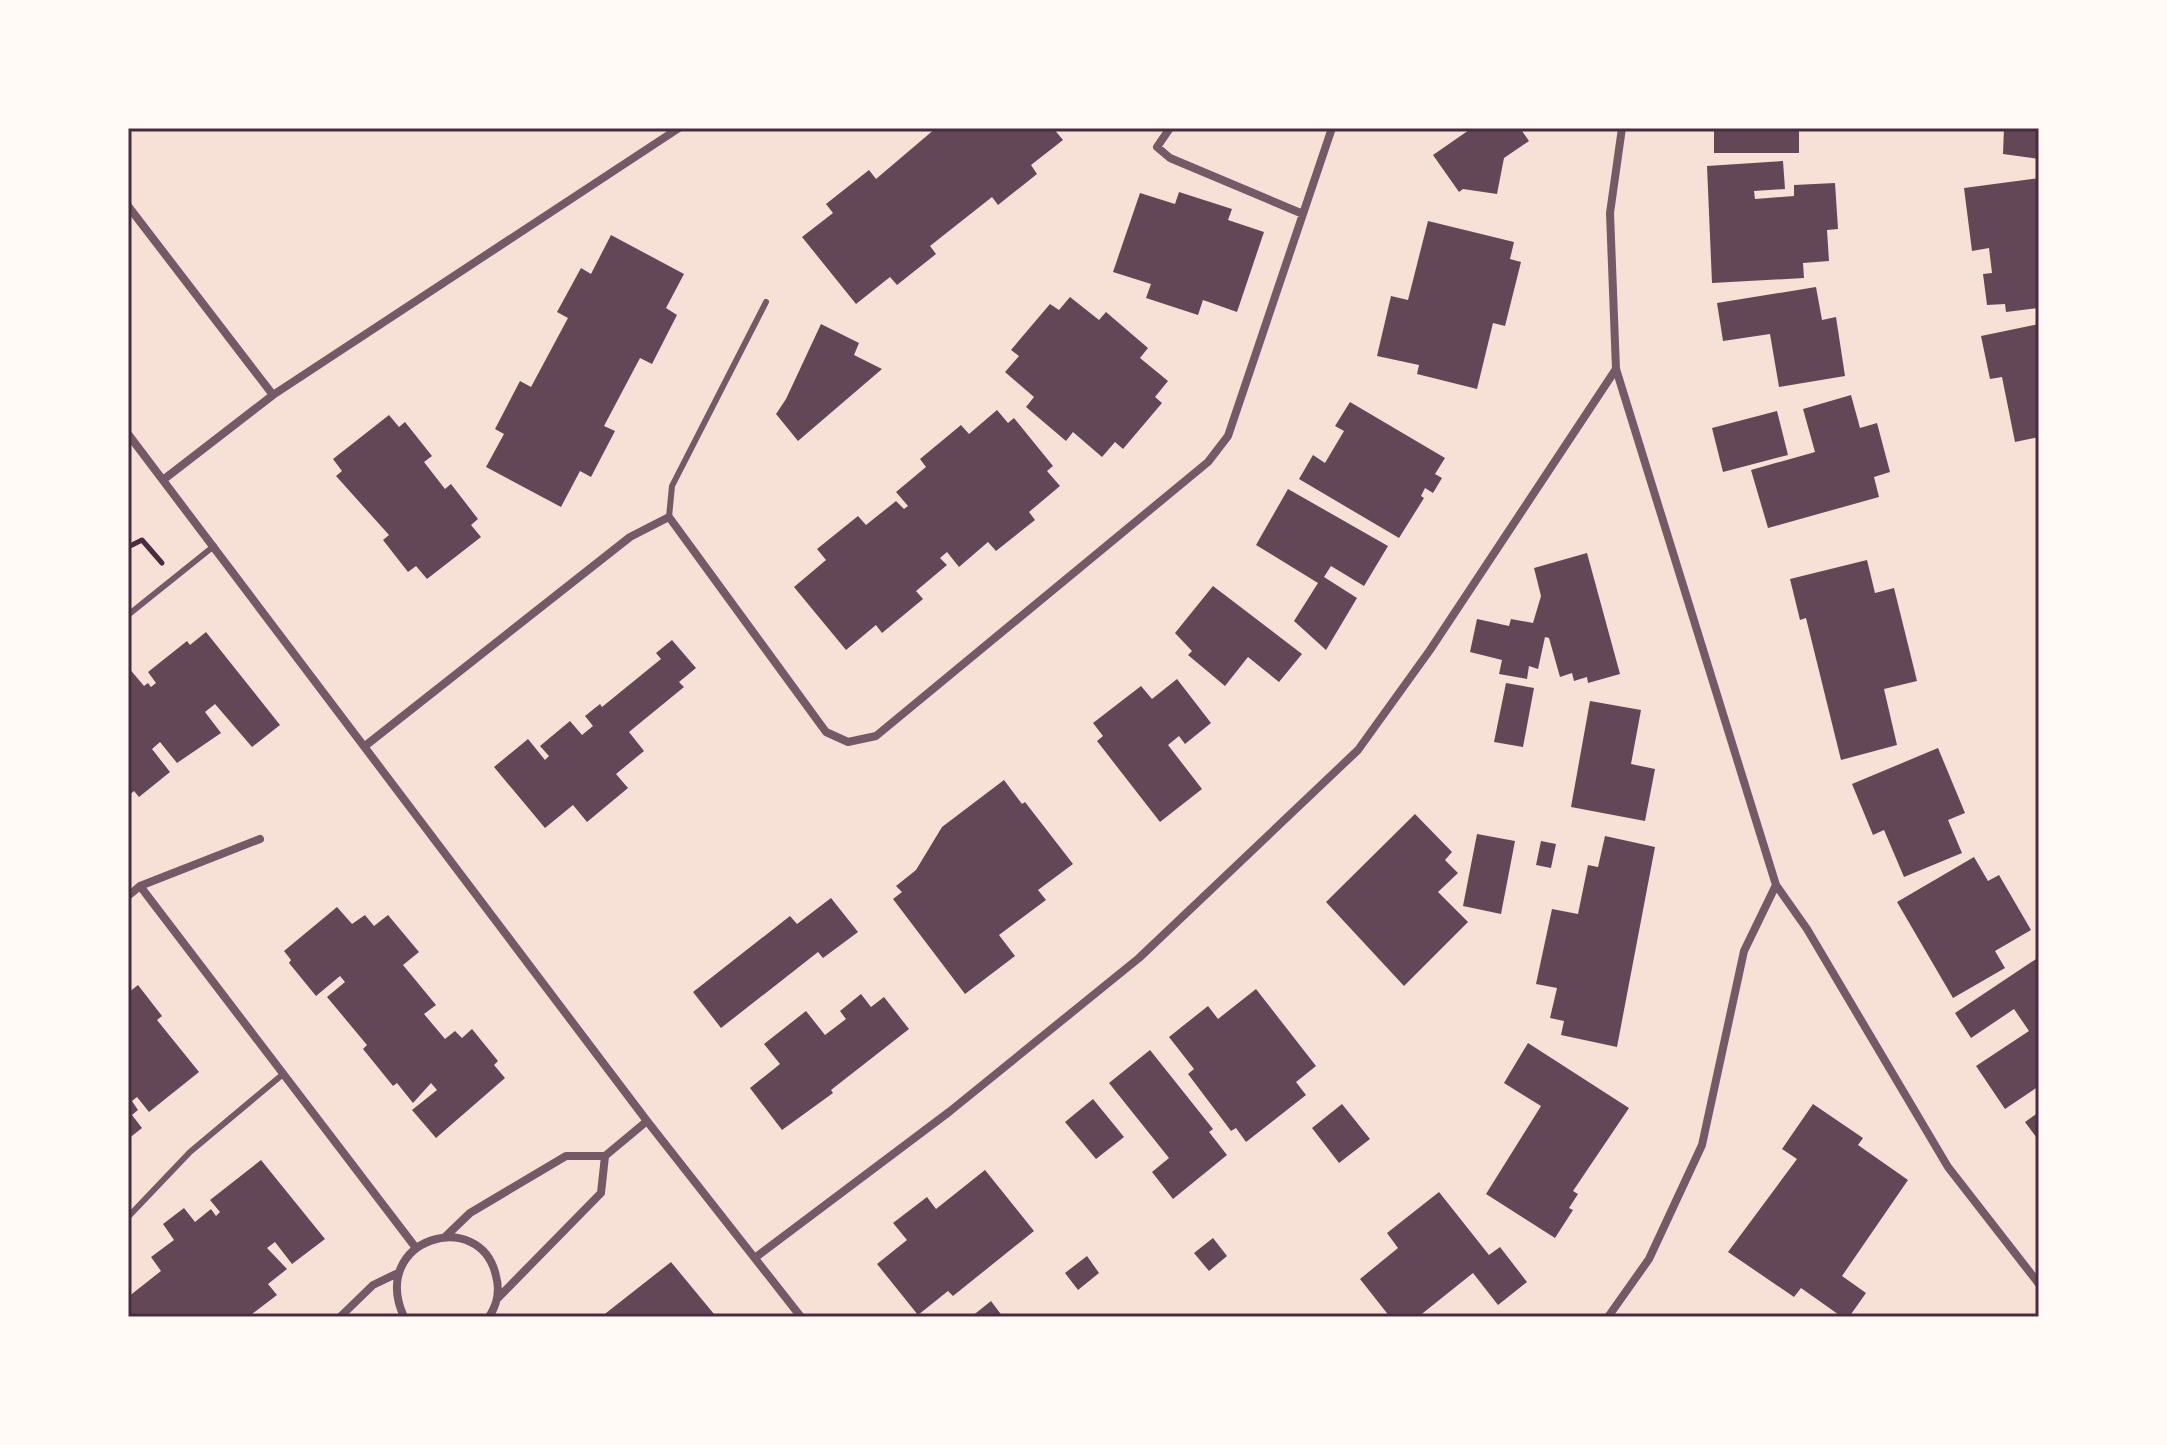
<svg xmlns="http://www.w3.org/2000/svg" width="2167" height="1445" font-family="'PT Sans',sans-serif">
<style>
.building{fill:#644757}
.lines{fill:none;stroke-linecap:round;stroke-linejoin:round}
.path{stroke:#4a2c40;stroke-width:5}
.service{stroke:#755966;stroke-width:6}
.minor{stroke:#755966;stroke-width:8}
.neatline{fill:none;stroke:#4a2c40;stroke-width:3}
</style>
<rect width="100%" height="100%" fill="#f7e1d7"/>
<path class="building" d="M936,128H1053L1063,140L1031,165L1037,174L998,205L992,197L930,246L936,254L897,285L890,277L856,304L802,237L833,213L826,204L869,170L876,179Z
M1472,128H1520L1529,141L1504,158L1497,194L1463,189L1459,192L1433,155Z
M1714,128H1799V153H1714Z
M2004,128H2039V159L2003,154Z
M1783,161L1785,189L1754,191L1755,199L1794,196V185L1835,183L1838,229L1827,230L1829,261L1803,263L1804,278L1712,283L1707,166Z
M2039,178V308L2006,312L2005,304L1987,305L1983,274L1992,273L1989,248L1972,251L1964,188Z
M1179,192L1232,209L1228,220L1264,232L1237,312L1203,300L1198,315L1146,298L1151,284L1113,272L1140,193L1175,204Z
M1428,221L1514,242L1510,259L1521,262L1505,326L1493,323L1477,389L1417,374L1419,365L1377,356L1391,296L1408,300Z
M611,235L684,274L666,308L677,315L652,364L640,358L604,426L615,431L591,477L580,471L561,507L486,467L504,434L495,429L520,381L531,387L568,318L557,312L581,268L591,274Z
M1816,287L1822,320L1836,317L1845,376L1779,387L1770,334L1723,341L1717,303Z
M1070,297L1099,320L1106,312L1148,348L1140,358L1168,381L1155,397L1162,403L1123,449L1115,442L1102,457L1073,432L1066,441L1026,407L1034,397L1005,372L1019,356L1011,350L1050,304L1059,310Z
M821,324L859,343L854,355L882,369L798,441L776,414L786,399Z
M2039,324V437L2015,442L2002,377L1990,379L1981,336Z
M1851,395L1860,428L1877,423L1890,472L1874,477L1879,497L1768,528L1751,470L1815,452L1803,409Z
M1350,402L1445,458L1435,474L1442,478L1433,493L1425,488L1421,496L1424,498L1399,538L1299,479L1313,455L1325,463L1344,431L1335,426Z
M997,410L1008,423L1014,418L1053,466L1047,471L1060,486L1029,512L1035,520L996,551L988,542L959,567L947,552L940,558L947,565L916,591L923,599L882,633L876,625L846,650L794,587L826,560L817,549L858,516L866,525L896,501L904,509L908,506L896,492L926,467L920,459L961,425L969,434Z
M1777,411L1788,455L1723,472L1712,428Z
M389,415L399,427L405,422L432,456L424,462L445,489L451,484L478,519L471,525L481,537L427,579L416,566L408,572L383,540L389,535L336,476L342,471L333,459Z
M1288,489L1388,546L1364,586L1331,566L1324,577L1357,598L1326,650L1294,621L1318,583L1256,545Z
M1587,553L1620,674L1588,683L1587,677L1574,681L1572,673L1560,677L1549,638L1545,637L1538,669L1529,666L1527,679L1499,674L1502,660L1470,652L1477,619L1509,626L1511,619L1533,623L1541,596L1534,568Z
M1867,560L1875,593L1894,588L1917,681L1884,689L1897,745L1841,760L1806,618L1800,620L1790,579Z
M1213,586L1302,654L1279,682L1248,657L1225,686L1188,655L1192,651L1175,633Z
M206,632L280,725L252,747L215,704L205,712L221,733L177,763L160,742L152,749L170,772L139,797L134,791L128,796V667L144,686L148,683L151,687L156,683L148,672L187,641L190,645Z
M672,640L696,668L679,682L684,687L629,732L644,751L616,774L628,788L587,822L573,805L545,828L494,767L528,739L545,760L549,756L540,746L570,721L582,735L593,726L585,716L600,704L602,707L661,659L656,653Z
M1177,679L1211,723L1185,744L1179,736L1168,745L1202,789L1160,822L1097,741L1103,736L1093,723L1141,686L1152,699Z
M1506,683L1534,688L1523,747L1494,742Z
M1590,701L1641,710L1631,764L1655,769L1645,821L1571,807Z
M1938,748L1965,813L1948,820L1962,853L1904,877L1884,830L1873,835L1852,784Z
M1004,780L1022,804L1025,802L1073,864L1038,890L1046,900L999,935L1015,956L965,994L893,899L902,892L896,886L916,870L942,827Z
M1415,814L1452,852L1445,860L1458,873L1438,892L1468,922L1404,986L1326,902Z
M1477,834L1515,841L1501,914L1463,906Z
M1605,836L1655,847L1617,1047L1561,1035L1564,1021L1550,1018L1557,988L1536,984L1552,909L1578,914L1588,865L1598,867Z
M1541,841L1556,844L1551,868L1536,865Z
M1974,857L1988,881L1999,875L2031,930L1995,951L2005,968L1953,998L1897,902Z
M831,898L858,932L823,958L818,952L721,1028L693,992L790,916L797,924Z
M337,907L352,924L365,915L374,926L388,915L419,952L403,965L436,1005L424,1014L445,1039L455,1031L462,1038L472,1029L498,1061L494,1065L505,1078L436,1138L412,1110L437,1090L431,1083L413,1103L397,1083L393,1086L363,1049L367,1045L327,997L345,982L340,976L316,996L289,963L291,960L284,951Z
M2039,957V1086L2005,1109L1976,1066L2029,1031L2014,1009L1971,1038L1955,1013Z
M138,985L162,1016L157,1020L199,1072L149,1112L137,1097L132,1101L138,1110L132,1115L142,1128L128,1139V993Z
M1256,989L1316,1066L1296,1082L1306,1095L1246,1142L1236,1128L1231,1131L1188,1074L1194,1069L1169,1037L1208,1006L1218,1019Z
M861,994L871,1007L884,997L909,1029L831,1090L833,1093L782,1130L750,1088L780,1064L764,1044L806,1011L825,1035L846,1019L840,1011Z
M1528,1043L1629,1108L1573,1191L1578,1194L1569,1208L1573,1210L1555,1238L1486,1194L1541,1106L1504,1083Z
M1150,1050L1213,1129L1209,1132L1227,1155L1173,1199L1152,1172L1169,1158L1109,1083Z
M1093,1099L1124,1137L1096,1159L1065,1122Z
M1342,1104L1370,1139L1339,1163L1312,1128Z
M1813,1104L1863,1138L1858,1145L1908,1180L1842,1276L1866,1293L1849,1317H1842L1801,1288L1794,1297L1728,1252L1797,1159L1782,1149Z
M2039,1112V1141L2025,1122Z
M261,1160L325,1239L292,1264L275,1242L267,1248L287,1269L268,1284L277,1295L248,1317H128V1297L161,1271L151,1257L174,1240L163,1224L184,1208L195,1222L211,1209L216,1216L220,1212L210,1200Z
M985,1170L1034,1231L953,1296L948,1291L918,1315L877,1264L907,1240L893,1223L927,1197L936,1209Z
M1439,1192L1489,1255L1500,1247L1527,1282L1498,1305L1473,1273L1418,1317H1390L1360,1279L1398,1248L1387,1233Z
M1213,1238L1227,1256L1209,1271L1194,1253Z
M1087,1256L1099,1273L1078,1290L1065,1273Z
M671,1262L714,1314L711,1317H601Z
M991,1301L1003,1317H971Z"/>
<g class="lines">
<path class="path" d="M128,547L142,540L162,563"/>
<path class="service" d="M669,517L672,486L766,302
M128,615L214,546
M128,1217L190,1152L282,1075"/>
<path class="minor" d="M1170,128L1157,147L1170,158L1303,214
M1622,128L1610,213L1616,369L1776,885L1807,929L1948,1167L2039,1284
M128,206L273,395L679,128
M128,434L647,1121L801,1317
M163,480L273,395
M365,746L630,537L669,517L826,732L848,742L876,736L1208,462L1228,436L1332,128
M140,886L416,1248
M128,896L140,886L260,839
M445,1237L470,1213L566,1156H605L647,1121
M756,1257L949,1112L1139,958L1358,750L1430,650L1616,369
M497,1299L601,1193L605,1156
M340,1317L373,1285L398,1273
M404,1317C368,1238 481,1206 496,1276C500,1290 497,1305 489,1317
M1608,1317L1649,1259L1702,1145L1744,951L1776,885"/>
</g>
<rect width="2167" height="1445" fill="none" stroke="#fffaf5" stroke-width="260"/>
<rect x="130" y="130" width="1907" height="1185" class="neatline"/>
</svg>
